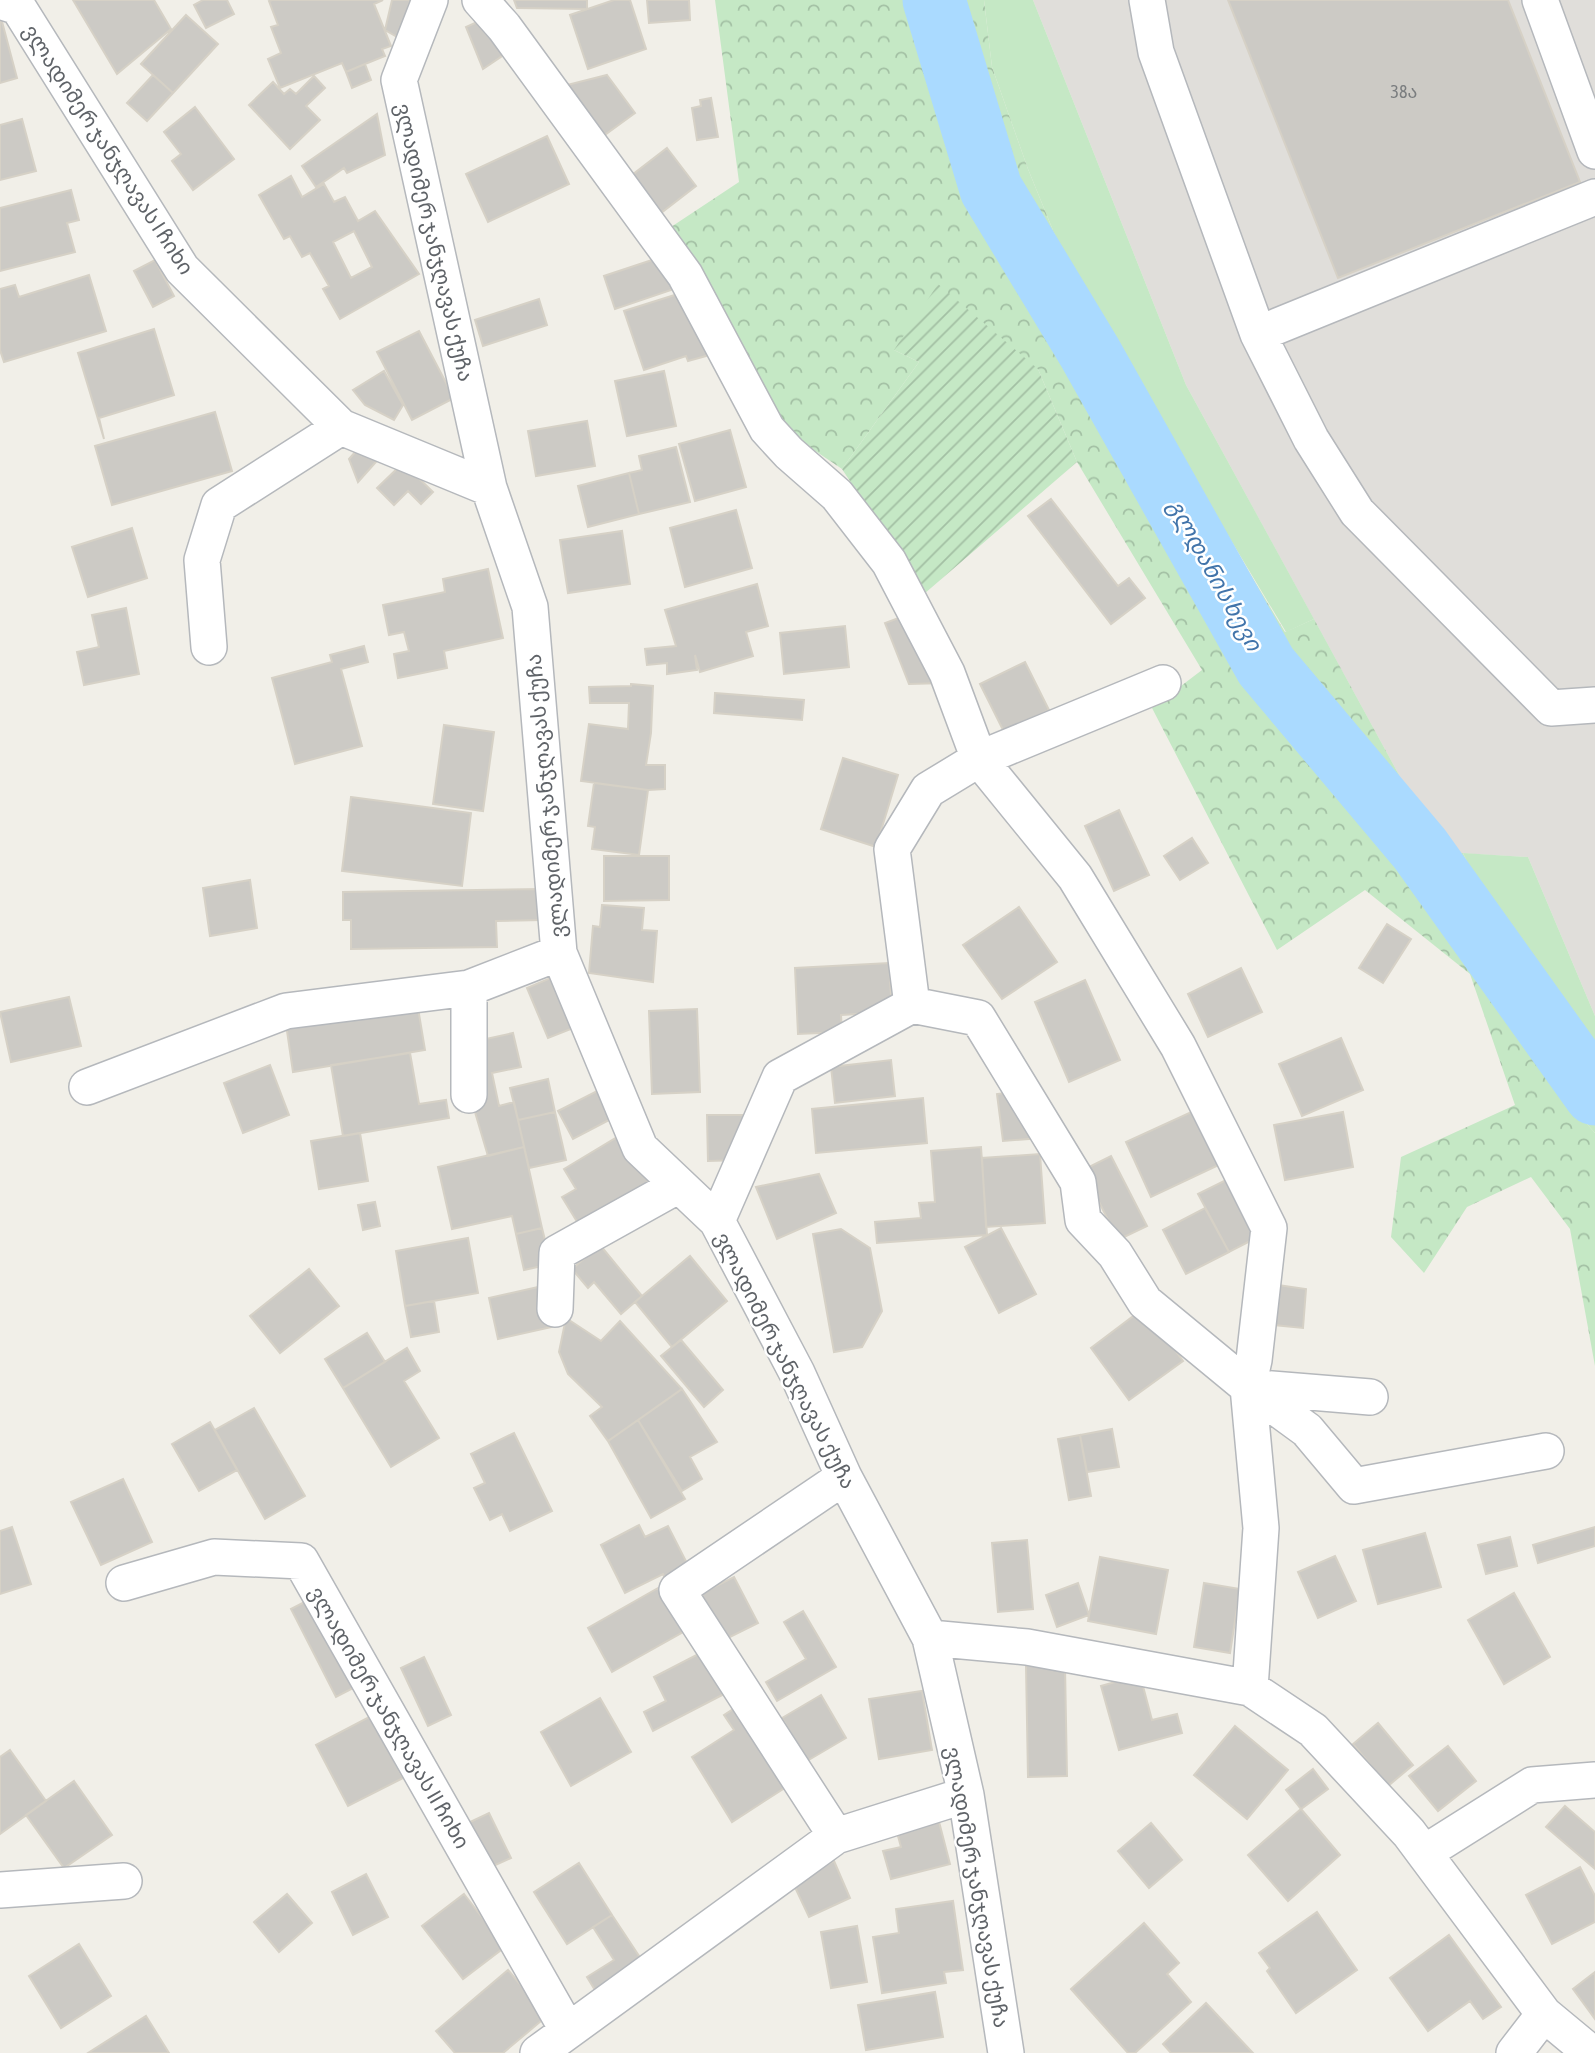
<svg xmlns="http://www.w3.org/2000/svg" width="1595" height="2053" font-family="'Asap Condensed','Noto Sans Georgian',sans-serif">
<style>
.industrial{fill:#e0deda}
.green{fill:#c5e8c5}
.forest{fill:url(#forest-crowns)}
.garden{fill:url(#garden-furrows)}
.lines{fill:none;stroke-linecap:round;stroke-linejoin:round}
.river{stroke:#aadaff;stroke-width:63}
.building{fill:#cccac5;stroke:#d6d1c6;stroke-width:2;fill-rule:evenodd}
.minor-casing{stroke:#b5b8bc;stroke-width:38}
.minor{stroke:#fff;stroke-width:35}
.labels{text-anchor:middle;dominant-baseline:central;stroke-width:5;stroke-linejoin:round;paint-order:stroke}
.number-label{font-size:18px;fill:#7a7d7f}
.street-label{font-size:21px;fill:#5f6368;stroke:#fff}
.water-label{font-size:23px;font-style:italic;fill:#4174aa;stroke:#fff}
</style>
<defs>
<pattern id="forest-crowns" width="20" height="18" patternUnits="userSpaceOnUse" patternTransform="scale(1.75)"><rect width="20" height="18" fill="#c5e8c5"/><path d="M2 6a3 3 0 1 1 6 0M12 15a3 3 0 1 1 6 0" fill="none" stroke="#a3c0a4"/></pattern>
<pattern id="garden-furrows" width="10" height="10" patternUnits="userSpaceOnUse" patternTransform="scale(1.75)"><rect width="10" height="10" fill="#c5e8c5"/><path d="M-1 1l2-2M0 10L10 0M9 11l2-2" fill="none" stroke="#a3c0a4"/></pattern>
</defs>
<rect width="100%" height="100%" fill="#f1efe8"/>
<path class="industrial" d="M1033,0H1595V1016L1528,857L1441,852L1186,385Z"/>
<path class="green" d="M984,0H1033L1186,385L1314,619L1286,632L1070,272L1028,169L992,67Z
M1463,853L1528,857L1595,1016V1133L1553,1086L1503,939Z"/>
<path class="forest" d="M715,0H984L992,67L1028,169L1070,272L1285,632L1314,619L1441,852L1463,853L1503,939L1553,1086L1595,1133V1366L1570,1229L1531,1177L1467,1207L1424,1273L1391,1237L1401,1157L1515,1105L1470,974L1365,890L1277,950L1152,708L1202,670L1077,462L1038,369L894,350L919,362L842,469L777,425L671,227L739,182Z"/>
<path class="garden" d="M938,284L1038,369L1077,462L924,594L842,469L919,362L894,350Z"/>
<g class="lines">
<path class="river" d="M934,0L991,189L1090,353L1266,666L1420,849L1595,1094"/>
</g>
<path class="building" d="M73,0H154L171,29L117,74Z
M203,0H227L234,14L206,28L194,5Z
M272,0H383L374,4L391,46L382,49L385,56L365,64L346,72L342,63L280,88L268,59L281,53L271,27L278,25L269,1Z
M392,0H410L399,38L385,30Z
M514,0H587V9L517,8Z
M614,0H630L646,49L588,69L570,15Z
M647,0H689L690,20L649,23Z
M1228,0H1508L1580,182L1338,278Z
M0,14L17,78L0,83Z
M186,15L218,44L173,93L141,64Z
M486,18L511,50L483,69L466,27Z
M365,64L371,80L352,88L346,72Z
M153,75L173,93L147,121L127,103Z
M607,75L635,113L595,142L555,88Z
M314,76L325,88L306,106L320,120L290,149L249,105L273,82L284,94L290,89L296,94Z
M711,98L718,137L697,140L692,108L701,106L700,100Z
M195,107L234,159L193,190L172,161L181,154L164,132Z
M377,114L385,155L347,173L344,168L316,187L302,166Z
M22,119L36,171L0,180V125Z
M547,136L569,184L488,222L466,174Z
M667,148L696,186L661,213L632,175Z
M291,176L302,197L324,184L334,202L345,197L358,221L375,211L419,274L340,319L323,289L329,286L310,253L302,257L290,236L284,239L259,195ZM354,231L372,267L351,278L333,242Z
M71,190L79,220L67,223L75,252L0,271V208Z
M661,257L677,288L615,309L604,276Z
M155,260L174,296L153,307L134,271Z
M89,275L106,331L4,362L0,350V289L15,285L19,297Z
M681,293L713,354L688,361L686,356L644,370L624,311Z
M539,299L547,325L483,346L475,320Z
M154,329L174,395L99,418L104,439L78,353Z
M419,331L454,398L412,420L377,352Z
M384,371L403,405L394,420L365,405L353,390Z
M664,371L676,426L627,436L615,381Z
M215,412L232,471L112,505L95,446Z
M587,421L595,466L536,476L528,431Z
M730,430L746,487L695,501L679,444Z
M363,443L383,454L358,482L349,459Z
M676,447L690,502L639,514L629,473L642,470L639,456Z
M403,463L433,492L421,504L408,491L394,505L377,488Z
M629,473L639,514L588,527L578,486Z
M1051,499L1118,586L1129,578L1145,598L1111,624L1028,516Z
M736,510L752,568L685,587L670,528Z
M132,528L147,578L88,597L72,547Z
M622,531L630,584L568,593L560,540Z
M488,569L503,638L444,651L447,668L398,678L394,654L409,651L404,632L389,635L383,605L445,592L443,579Z
M757,584L768,626L746,632L753,656L700,672L695,655L697,670L667,674V663L647,665L645,649L676,646L665,610Z
M126,608L139,674L84,685L77,652L99,647L92,615Z
M912,613L944,683L909,684L885,623Z
M845,626L849,667L784,674L780,633Z
M364,646L368,662L341,669L362,746L295,764L272,678L332,662L330,655Z
M1025,662L1049,710L1004,732L980,684Z
M631,684L653,686L651,733L646,765H665V789L648,790L581,781L589,724L628,729L629,703H590L589,687L631,686Z
M715,693L804,700L802,720L714,713Z
M444,725L494,732L483,811L433,804Z
M843,758L898,775L876,847L821,829Z
M594,783L648,790L639,855L592,849L595,827L588,826Z
M351,797L471,813L462,886L342,871Z
M1119,810L1149,875L1114,891L1085,826Z
M1192,838L1208,863L1180,880L1164,856Z
M604,856H669V900L604,901Z
M250,880L257,928L210,936L203,888Z
M541,889V920L496,921L497,947L351,949V920H343V892Z
M602,905L644,908L642,930L657,931L653,982L589,973L593,926L600,927Z
M1019,907L1057,962L1002,999L963,945Z
M1387,924L1411,939L1383,983L1359,968Z
M889,963L892,1012L841,1015L842,1032L798,1034L795,968Z
M1241,968L1262,1012L1208,1037L1188,994Z
M560,974L581,1025L548,1038L527,988Z
M1085,980L1120,1060L1069,1082L1035,1002Z
M69,997L81,1046L11,1062L0,1012Z
M417,1002L425,1050L293,1072L286,1024Z
M697,1009L700,1092L652,1094L649,1011Z
M513,1033L521,1067L492,1073L499,1106L514,1102L524,1147L488,1156L472,1102L481,1040Z
M1341,1038L1363,1090L1302,1116L1279,1064Z
M410,1053L419,1104L446,1100L449,1118L343,1136L331,1065Z
M891,1060L895,1096L835,1103L831,1067Z
M270,1065L289,1115L243,1133L224,1083Z
M548,1079L555,1112L518,1120L510,1088Z
M597,1091L611,1119L573,1139L558,1111Z
M1020,1091L1041,1138L1003,1141L997,1094Z
M923,1098L927,1143L816,1153L812,1109Z
M1200,1108L1225,1162L1151,1197L1126,1142Z
M555,1112L566,1160L529,1168L518,1120Z
M1343,1112L1353,1167L1285,1180L1274,1125Z
M707,1115H752L741,1160L708,1161Z
M360,1133L368,1181L319,1189L311,1141Z
M624,1133L652,1181L579,1225L562,1197L576,1189L564,1169Z
M524,1147L542,1228L516,1234L512,1216L452,1229L438,1167Z
M981,1147L987,1235L877,1243L875,1222L921,1218L919,1203L935,1202L931,1151Z
M1040,1154L1045,1223L986,1227L982,1158Z
M1111,1156L1147,1226L1118,1240L1083,1170Z
M819,1174L836,1213L777,1239L756,1187Z
M1228,1179L1258,1237L1229,1252L1198,1194Z
M375,1202L380,1226L363,1230L358,1205Z
M1205,1208L1229,1252L1186,1274L1163,1230Z
M542,1228L551,1264L524,1270L516,1234Z
M1001,1228L1036,1294L999,1313L965,1247Z
M841,1229L870,1248L882,1311L862,1347L834,1352L813,1234Z
M468,1238L478,1293L405,1306L396,1251Z
M600,1245L642,1296L621,1314L594,1282L588,1288L572,1269Z
M690,1256L727,1301L672,1347L635,1302Z
M309,1269L339,1306L280,1353L250,1316Z
M547,1285L556,1326L498,1339L489,1298Z
M1278,1285L1306,1289L1303,1328L1274,1325Z
M434,1301L439,1332L411,1337L405,1306Z
M1144,1308L1183,1361L1129,1400L1091,1348Z
M566,1318L601,1341L620,1321L682,1389L608,1441L590,1416L602,1407L568,1374L559,1352Z
M367,1333L385,1362L343,1388L325,1359Z
M681,1340L723,1390L704,1407L661,1356Z
M407,1348L420,1371L404,1381L439,1438L391,1467L343,1388Z
M682,1389L717,1442L690,1457L702,1479L682,1491L638,1420Z
M254,1408L305,1496L265,1519L215,1430Z
M638,1420L685,1499L651,1518L608,1441Z
M210,1422L237,1470L199,1491L172,1444Z
M1112,1429L1119,1467L1087,1472L1080,1435Z
M514,1433L552,1511L510,1531L502,1514L490,1520L474,1488L485,1483L471,1454Z
M1080,1435L1091,1496L1069,1500L1058,1439Z
M123,1479L152,1542L101,1565L71,1502Z
M639,1525L645,1537L668,1526L691,1571L667,1583L663,1574L625,1593L601,1545Z
M12,1527L31,1584L0,1594V1531Z
M1595,1527V1546L1538,1563L1533,1545Z
M1425,1533L1441,1587L1378,1604L1363,1550Z
M1510,1537L1517,1566L1486,1574L1478,1545Z
M1027,1540L1033,1609L998,1612L992,1543Z
M1335,1556L1356,1601L1318,1618L1298,1572Z
M1100,1557L1168,1570L1156,1634L1088,1621Z
M734,1577L758,1623L724,1640L700,1594Z
M1078,1583L1089,1615L1057,1627L1046,1595Z
M1204,1583L1240,1589L1230,1653L1194,1647Z
M658,1588L683,1632L612,1672L588,1628Z
M1514,1593L1550,1657L1504,1684L1468,1620Z
M312,1598L357,1686L336,1697L291,1609Z
M803,1611L836,1667L777,1701L766,1682L806,1659L784,1622Z
M706,1650L728,1692L653,1731L644,1712L666,1701L654,1677Z
M424,1657L451,1715L428,1726L401,1668Z
M1026,1666H1065L1067,1776L1028,1777Z
M1140,1675L1152,1720L1177,1714L1182,1733L1119,1750L1101,1686Z
M922,1691L932,1750L879,1759L869,1699Z
M821,1695L846,1738L807,1761L782,1718Z
M600,1698L631,1752L571,1786L541,1732Z
M741,1704L791,1784L732,1822L692,1757L734,1730L724,1715Z
M371,1716L403,1778L348,1806L316,1745Z
M1378,1723L1413,1765L1388,1786L1353,1744Z
M1235,1726L1288,1770L1247,1819L1194,1775Z
M1448,1746L1476,1781L1438,1811L1409,1776Z
M10,1750L46,1801L0,1834V1757Z
M1313,1769L1328,1789L1301,1809L1286,1790Z
M74,1781L112,1835L64,1868L26,1815Z
M1565,1806L1595,1832V1869L1546,1827Z
M1301,1809L1340,1855L1288,1901L1248,1855Z
M489,1813L511,1858L489,1868L468,1823Z
M937,1814L950,1864L891,1879L883,1851L901,1847L895,1825Z
M1151,1823L1182,1860L1149,1888L1118,1851Z
M834,1861L850,1898L809,1917L792,1881Z
M579,1863L612,1915L567,1944L534,1892Z
M1580,1867L1595,1896V1922L1552,1944L1526,1895Z
M366,1874L388,1917L353,1935L332,1892Z
M287,1894L312,1923L279,1952L254,1922Z
M464,1894L505,1947L463,1979L422,1926Z
M953,1901L963,1970L944,1972L946,1983L882,1993L873,1937L899,1933L896,1909Z
M1317,1912L1357,1970L1296,2013L1267,1971L1270,1968L1259,1953Z
M612,1915L645,1965L598,1995L587,1977L614,1960L593,1927Z
M1144,1923L1179,1963L1167,1974L1191,2002L1135,2053H1128L1071,1989Z
M857,1926L867,1982L831,1988L821,1932Z
M1449,1935L1501,2007L1483,2019L1470,2001L1428,2031L1390,1978Z
M79,1944L111,1996L61,2028L29,1976Z
M508,1970L547,2016L503,2053H455L436,2031Z
M1595,1972V2019L1573,1989Z
M935,1992L943,2037L866,2050L858,2005Z
M1206,2003L1253,2053H1171L1163,2044Z
M146,2016L169,2053H88Z"/>
<g class="lines">
<defs>
<path id="minor" d="M430,0L399,80L489,488L530,607L559,953L640,1148L717,1221L797,1373L844,1477L930,1638L966,1795L1006,2053
M480,0L504,27L685,275L767,429L789,453L837,495L889,562L947,673L979,759L1163,683
M1147,0L1156,52L1258,334L1311,439L1357,512L1551,708L1595,705
M1540,0L1595,151
M0,1L18,7L182,269L341,427L489,488
M1258,334L1595,197
M209,647L202,560L219,505L341,427
M912,1005L978,1018L1078,1182L1083,1220L1115,1254L1145,1302L1248,1387L1307,1430L1354,1486L1546,1451
M87,1087L286,1011L469,988
M469,1095V988L559,953
M717,1221L780,1077L912,1005L892,849L928,790L979,759L1075,877L1178,1046L1269,1228L1254,1360L1248,1387L1261,1528L1250,1688
M555,1309L557,1253L679,1185
M1248,1387L1370,1397
M124,1583L214,1557L301,1561L568,2031
M930,1638L1027,1647L1250,1688L1313,1730L1409,1833L1544,2014L1591,2053
M836,1836L677,1590L844,1477
M1424,1853L1532,1785L1595,1780
M0,1890L124,1881
M538,2053L836,1836L966,1795
M1514,2053L1544,2014"/>
</defs>
<use href="#minor" class="minor-casing"/>
<use href="#minor" class="minor"/>
</g>
<g class="labels">
<g class="number-label">
<text x="1404" y="91">38ა</text>
</g>
<g class="street-label">
<text transform="translate(109 149) rotate(57)">ვლადიმერ ჯანჯღავას I ჩიხი</text>
<text transform="translate(435 242) rotate(77)">ვლადიმერ ჯანჯღავას ქუჩა</text>
<text transform="translate(545 796) rotate(-95)">ვლადიმერ ჯანჯღავას ქუჩა</text>
<text transform="translate(786 1360) rotate(63)">ვლადიმერ ჯანჯღავას ქუჩა</text>
<text transform="translate(390 1717) rotate(60)">ვლადიმერ ჯანჯღავას II ჩიხი</text>
<text transform="translate(978 1887) rotate(80)">ვლადიმერ ჯანჯღავას ქუჩა</text>
</g>
<g class="water-label">
<text transform="translate(1215 575) rotate(61)">გლდანის ხევი</text>
</g>
</g>
</svg>
